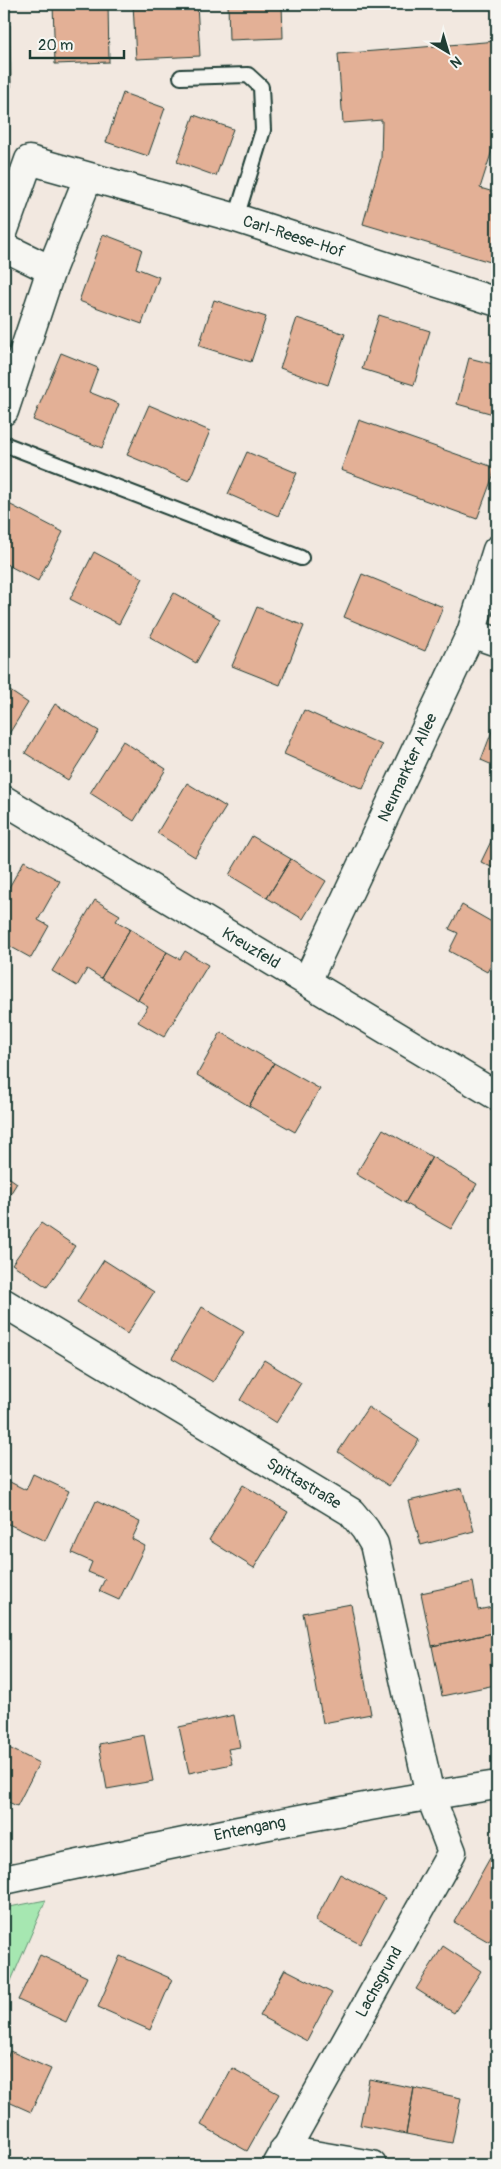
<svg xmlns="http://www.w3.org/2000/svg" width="501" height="2169" font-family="Pangolin,sans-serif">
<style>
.green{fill:#a6e7b1;stroke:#629272}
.building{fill:#e3b096;stroke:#1f3d34}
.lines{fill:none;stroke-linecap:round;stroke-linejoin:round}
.service-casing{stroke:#1f3d34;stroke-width:18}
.minor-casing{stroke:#1f3d34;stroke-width:31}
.service{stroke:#f6f6f2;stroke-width:14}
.minor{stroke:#f6f6f2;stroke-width:28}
.labels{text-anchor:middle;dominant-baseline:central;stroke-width:4;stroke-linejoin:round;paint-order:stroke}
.street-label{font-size:16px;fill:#1f3d34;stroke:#f6f6f2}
</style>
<rect width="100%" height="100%" fill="#f2e8e0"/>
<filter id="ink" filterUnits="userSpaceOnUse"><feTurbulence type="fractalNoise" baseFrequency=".02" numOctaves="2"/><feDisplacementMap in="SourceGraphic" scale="10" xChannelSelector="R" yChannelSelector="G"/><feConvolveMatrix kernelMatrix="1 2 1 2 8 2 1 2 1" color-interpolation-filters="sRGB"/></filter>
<g filter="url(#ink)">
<path class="green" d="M46,1900L4,1997V1908Z"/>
<path class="building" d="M53,4H108L109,62L55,64Z
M133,4H197L200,56L136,59Z
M228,4H282L283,38L229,40Z
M10,25L11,87H4V26Z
M497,41V135L480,188L497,193V264L363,224L381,159L382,120L343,123L338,54Z
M123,93L165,108L148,156L106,142Z
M194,115L233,129L216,176L177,162Z
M103,234L142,249L136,268L159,277L142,324L79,301Z
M214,300L266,317L251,362L199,346Z
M379,315L430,331L414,385L362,369Z
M297,318L345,334L328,385L280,368Z
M61,353L98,368L89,392L119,404L102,448L33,420Z
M469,358L497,365V415L457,404Z
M149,405L210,431L189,481L127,455Z
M359,420L496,468L477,519L341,470Z
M247,452L297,473L278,516L228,494Z
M7,503L63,532L38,581L4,563V509Z
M94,552L143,578L119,624L70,599Z
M362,574L443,607L425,651L344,617Z
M174,593L220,619L196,663L150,637Z
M257,607L304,626L280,685L232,666Z
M4,687L28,703L4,742Z
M55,704L99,731L68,780L25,753Z
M304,710L382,745L363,789L284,754Z
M497,718V767L481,760Z
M123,741L166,769L134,821L90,793Z
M187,783L226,807L195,857L157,833Z
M496,831H497V870L481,862Z
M252,836L291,859L267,898L229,875Z
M291,859L326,881L303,919L267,898Z
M24,861L60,881L38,920L49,926L31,958L4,943V896Z
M95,900L120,915L116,921L130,929L101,978L87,969L77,986L52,971Z
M462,905L497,925V955L487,972L449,951L458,933L449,929Z
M130,929L167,952L138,1000L101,978Z
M185,951L208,965L164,1037L138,1022L148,1006L138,1000L167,952L180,959Z
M221,1032L274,1063L249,1106L197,1075Z
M274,1063L320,1089L295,1132L249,1106Z
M383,1129L432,1157L405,1203L356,1174Z
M432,1157L477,1184L451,1229L405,1203Z
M4,1174L17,1183L4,1204Z
M41,1223L75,1246L47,1287L12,1264Z
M104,1260L154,1292L127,1334L77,1302Z
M202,1307L244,1332L213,1382L172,1358Z
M264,1360L301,1383L276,1423L240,1400Z
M368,1407L419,1440L389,1486L338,1452Z
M33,1474L69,1491L45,1541L4,1522V1479L26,1490Z
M243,1485L288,1512L254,1568L209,1540Z
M462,1488L474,1531L421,1545L409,1501Z
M96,1501L140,1522L132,1539L145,1546L119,1600L99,1591L105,1579L88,1572L92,1562L72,1553Z
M473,1582L478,1610L497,1606V1632L432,1646L421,1593Z
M351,1604L371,1714L323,1723L303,1613Z
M497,1632V1661L490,1663L495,1685L442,1696L432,1646Z
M234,1715L240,1747L228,1749L232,1764L189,1773L179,1727Z
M144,1735L153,1781L107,1789L99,1744Z
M7,1747L39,1763L17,1806L4,1800V1753Z
M490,1858L497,1862V1927L489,1942L454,1922Z
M340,1874L385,1898L360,1944L315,1921Z
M443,1946L481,1971L454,2013L416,1989Z
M40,1955L87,1977L66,2022L18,2000Z
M120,1956L172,1979L150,2030L98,2007Z
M285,1969L332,1993L307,2041L260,2016Z
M10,2051L51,2069L31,2112L4,2100V2064Z
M232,2068L279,2094L247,2151L201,2125Z
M369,2079L414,2088L406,2134L360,2125Z
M414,2088L461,2098L452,2143L406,2134Z"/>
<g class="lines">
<defs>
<path id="service" d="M181,77L248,75L261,87L263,130L236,218
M4,444L301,558"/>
<g id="minor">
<path id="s1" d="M4,230L29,160L236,218L497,302"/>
<path d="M4,247L51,270"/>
<path d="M4,411L51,270L88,178"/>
<path d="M471,633L497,642"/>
<path id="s2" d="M4,800L497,1096"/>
<path id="s3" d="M307,981L471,633L497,550"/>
<path id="s4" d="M4,1303L351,1512L365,1529L374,1544L430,1795L452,1852L277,2165"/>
<path id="s5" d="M4,1880C167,1845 332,1810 497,1785"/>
<path d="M284,2150L372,2165"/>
</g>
</defs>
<use href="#service" class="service-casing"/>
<use href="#minor" class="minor-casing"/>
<use href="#service" class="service"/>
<use href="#minor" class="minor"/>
</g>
</g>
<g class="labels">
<g class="street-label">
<text stroke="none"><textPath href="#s1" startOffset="350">Carl-Reese-Hof</textPath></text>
<text stroke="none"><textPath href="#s3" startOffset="236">Neumarkter Allee</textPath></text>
<text stroke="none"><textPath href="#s2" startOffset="288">Kreuzfeld</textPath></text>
<text stroke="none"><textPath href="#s4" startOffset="350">Spittastraße</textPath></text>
<text stroke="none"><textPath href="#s5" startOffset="251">Entengang</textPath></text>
<text transform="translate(379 1982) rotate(-61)">Lachsgrund</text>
</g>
</g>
<rect width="501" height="2169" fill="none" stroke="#f6f6f2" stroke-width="20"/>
<rect x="10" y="10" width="481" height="2149" fill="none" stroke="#1f3d34" stroke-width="2" filter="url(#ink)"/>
<g transform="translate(448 52) rotate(142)" stroke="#f6f6f2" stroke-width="4" paint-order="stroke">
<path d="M0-4L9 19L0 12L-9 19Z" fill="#1f3d34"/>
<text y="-8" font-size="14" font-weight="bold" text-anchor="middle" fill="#1f3d34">N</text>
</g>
<path d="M30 50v8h94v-8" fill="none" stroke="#1f3d34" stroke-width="2.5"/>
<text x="38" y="50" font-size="15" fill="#1f3d34" stroke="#f6f6f2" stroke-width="4" paint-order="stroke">20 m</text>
</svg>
